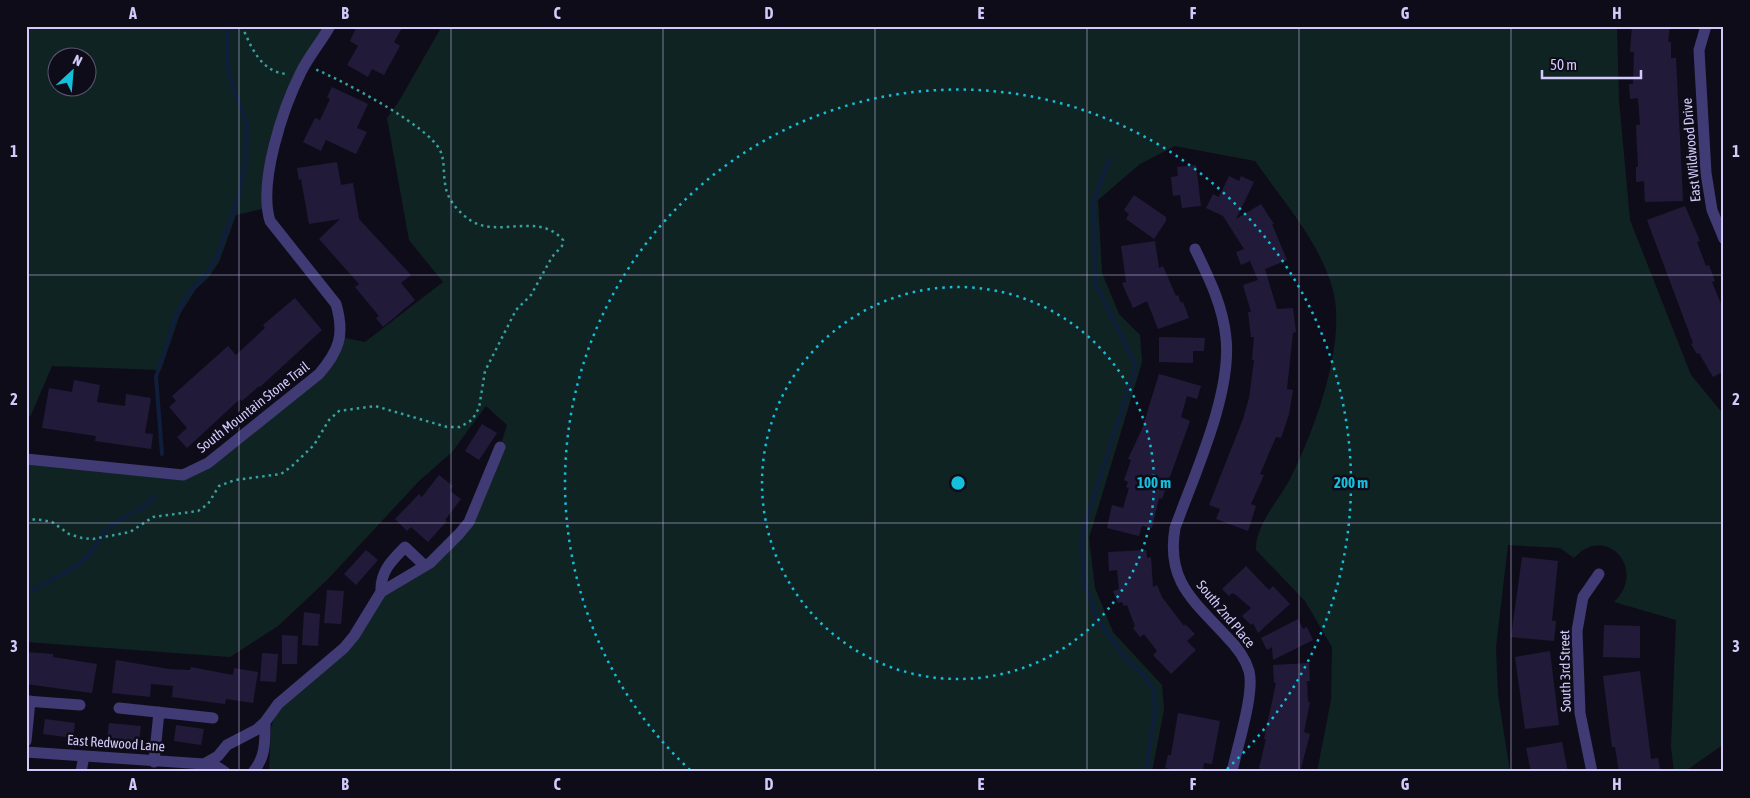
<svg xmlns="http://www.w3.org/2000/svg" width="1750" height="798" font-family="'Asap Condensed',sans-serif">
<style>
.green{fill:#102323;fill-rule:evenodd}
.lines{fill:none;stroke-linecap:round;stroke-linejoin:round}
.stream{stroke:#0f1e3b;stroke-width:4}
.building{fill:#221a39}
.path{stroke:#37a1a0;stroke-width:2.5;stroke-dasharray:2.5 4;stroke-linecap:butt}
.minor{stroke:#403b75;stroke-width:11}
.grid{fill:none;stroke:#d1cafa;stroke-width:1;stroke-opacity:0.55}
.ring{fill:none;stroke:#14bfdc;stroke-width:2.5;stroke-dasharray:2.5 5}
.labels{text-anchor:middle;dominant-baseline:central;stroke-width:5;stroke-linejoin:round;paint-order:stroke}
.street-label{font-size:14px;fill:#d1cafa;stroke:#0f0c1a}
.centre{fill:#14bfdc;stroke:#0f0c1a;stroke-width:2.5}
.ring-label{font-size:15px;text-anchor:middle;font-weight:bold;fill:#14bfdc;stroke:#0f0c1a;stroke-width:5;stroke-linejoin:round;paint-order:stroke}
.neatline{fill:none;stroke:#d1cafa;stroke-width:2}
.grid-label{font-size:16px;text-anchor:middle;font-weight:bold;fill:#d1cafa}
</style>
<rect width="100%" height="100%" fill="#0f0c1a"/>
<path class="green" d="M26,26H330L282,116L266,208L236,215L219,262L208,278L196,289L180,314L161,370L52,366L31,415L26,419ZM58,58H88V88H58Z
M442,26H1617L1619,100L1630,220L1691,375L1724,415V744L1684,772H1674L1671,747L1676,620L1614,602C1648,570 1606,522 1574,558L1560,548L1508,545L1496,647L1498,695L1510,772H1317L1331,700L1332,647L1305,601L1256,550C1255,525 1279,500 1290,479C1314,431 1347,344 1333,290C1320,242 1283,201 1255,161L1175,146L1140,164L1098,200L1102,273L1119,314L1140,335L1142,362L1089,538L1095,588L1113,632L1162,685L1164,709L1152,772H269L271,728L278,704L344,648L381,592L407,576L459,534L500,447L507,425L486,406L452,452L419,481L328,579L278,626L230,657L26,642V459L183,475L319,374L340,337L365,342L443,282L409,240L387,118L398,103Z"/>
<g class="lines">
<path class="stream" d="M1110,159L1094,199L1095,282L1136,366L1086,521L1082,541L1084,586L1091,598L1096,617L1123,655L1146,678L1154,691L1155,711L1146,772
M162,454L156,377L176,315L189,292L207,274L217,256L239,196L246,157L247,123L232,85L227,61L228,26
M26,594L77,566L92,551L106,529L149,503L153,496"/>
</g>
<path class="building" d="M357,26H403L394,42L400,46L384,75L372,69L368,77L347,65L358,46L350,41Z
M1632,26H1670L1668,42H1671V58H1676L1683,201L1645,202L1644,181L1636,182V167H1638L1636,125H1640L1638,98L1630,99L1629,84H1633L1634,52H1630Z
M332,87L368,104L357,128L367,132L356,154L326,140L321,151L303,142L315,118L320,120L330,99L327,97Z
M337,162L341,185L353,183L359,219L411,275L401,283L415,300L383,327L376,318L379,316L355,287L359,284L319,239L340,219L309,224L301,179L299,180L297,168Z
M1196,165L1201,206L1182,208L1180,195L1173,196L1171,177L1178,176L1177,167Z
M1229,176L1239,181L1241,176L1254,182L1236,219L1261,204L1274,224H1272L1287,260L1265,269L1277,309L1293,308L1296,332L1293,333L1287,389L1293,390L1289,414L1281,438L1276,437L1260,474L1264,475L1251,504L1256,506L1248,531L1216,519L1220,509L1209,505L1243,419L1249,398L1254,360H1252L1254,337H1251L1248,312H1251L1243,285L1258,280L1250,261L1241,265L1236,252L1244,249L1223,216L1206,208L1213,194L1219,197Z
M1134,195L1166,217V221L1154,239L1126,219L1129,214L1124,210Z
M1685,206L1700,241L1697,242L1706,266L1709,265L1715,281L1712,282L1721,304L1724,303V371L1713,377L1699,353L1697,354L1691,344L1693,343L1647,220Z
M1155,241L1159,268L1163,266L1176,296L1178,295L1181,303L1183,302L1189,318L1158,329L1147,301L1133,308L1122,283L1126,282L1121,246Z
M295,298L322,330L260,387L259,386L242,401L240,399L187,448L177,437L187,428L169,407L176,401L172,396L228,346L236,355L265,328L263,325Z
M1159,337L1205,338L1204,351H1193V363L1159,362Z
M1159,374L1201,386L1197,399L1187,396L1181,417L1190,421L1162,499L1159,498L1152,528L1142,526L1139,536L1107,528L1112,505L1123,508L1129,488L1126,487L1128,482L1124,480L1131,460L1128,459L1142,429Z
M74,380L100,385L97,402L125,406L126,394L151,398L145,433L153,434L151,449L95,441L96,436L42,428L49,388L72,392Z
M482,424L497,433L479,460L465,451Z
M439,475L453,486L450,491L461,499L445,520L447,521L428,542L411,527L407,531L395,519L419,494L422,497Z
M366,550L378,560L356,585L344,574Z
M1146,550L1147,558L1151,557L1153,587L1157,585L1162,597L1184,626L1185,624L1195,634L1187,641L1196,650L1171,674L1153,655L1157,651L1144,634L1140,637L1133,628L1135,626L1127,605L1124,606L1122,602L1118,603L1113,591L1119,589L1117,570L1109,571L1108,552Z
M1522,557L1558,561L1552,621H1556L1554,641L1511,637Z
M1246,566L1269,590L1273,586L1290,604L1258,633L1253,623L1251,625L1242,616L1251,608L1236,595L1232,593L1229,596L1222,589Z
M327,590L344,591L341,624L324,623Z
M304,612L320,614L318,646L302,645Z
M1298,619L1303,629L1307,627L1313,640L1273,660L1272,647L1267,650L1261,638Z
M1604,625L1640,626V658L1603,657Z
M282,635L298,636L297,664H282Z
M1550,651L1559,725L1525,729L1515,657Z
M26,652L53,654V657L97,664L92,693L26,684Z
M262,653L278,654L276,682L260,681Z
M116,660L169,669L190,670L191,667L233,675L234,668L258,672L253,703L226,699L225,704L172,697L173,686L151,684L150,697L112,693Z
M1309,663L1310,681H1307L1308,702H1310L1304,732L1310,734L1300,772H1272L1259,768L1266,739H1264L1276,683H1274L1273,665Z
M1640,671L1651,759L1658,758L1660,770L1619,772L1615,747H1612L1603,676Z
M1178,713L1220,721L1212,764L1204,763L1203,771L1186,772L1165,768L1168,755H1171Z
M45,719L75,723L73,738L43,734Z
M109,723L141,726L139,742L107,739Z
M176,725L204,729L201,745L174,741Z
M1562,742L1568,772H1531L1526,748Z"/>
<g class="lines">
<path class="path" d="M242,26C251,47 261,73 288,74
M26,519L42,520L52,522L69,534L82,538L93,539L130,532L153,517L198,511L208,504L219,486L235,480L281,474L292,466L314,445L329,420L339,411L375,406L447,427H460L472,420L479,408L485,371L516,310L531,295L552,257L562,246L563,240C538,211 498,239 470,220C458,212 446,198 445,183C443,171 445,161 440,150C427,125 343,81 315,69"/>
<path class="minor" d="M1706,26L1699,50L1706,173L1712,210L1724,239
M1195,249C1209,278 1223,306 1226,338C1232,394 1194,475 1175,528C1166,581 1193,600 1226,636C1236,646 1245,657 1249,671C1255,693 1237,747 1232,772
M26,459L183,475L208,463L319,374C339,351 345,335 336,304L270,221C258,182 283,108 301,72C309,56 321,42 330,26
M381,592C380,572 391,561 405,547L425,566
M26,701L80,705
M119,708L213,718
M26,741L30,701
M26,752L204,764L216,766L225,772
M154,762L159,712
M204,764L218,756L227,745L256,730L265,722L278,704L344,648L354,636L381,592L430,563L459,534L469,522L500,447
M81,772L84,756
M253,772C266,757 265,741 265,722
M1592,772L1580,713L1577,631L1583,597L1599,574"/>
</g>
<path class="grid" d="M239,26V772M451,26V772M663,26V772M875,26V772M1087,26V772M1299,26V772M1511,26V772M26,275H1724M26,523H1724"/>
<g class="ring">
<circle cx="958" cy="483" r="196"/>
<path d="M690 770A393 393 0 1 1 1226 770"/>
</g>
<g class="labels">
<g class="street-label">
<text transform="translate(1691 150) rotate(-95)">East Wildwood Drive</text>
<text transform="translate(253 407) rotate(-38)">South Mountain Stone Trail</text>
<text transform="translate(1226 614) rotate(50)">South 2nd Place</text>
<text transform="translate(1565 671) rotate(-91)">South 3rd Street</text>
<text transform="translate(116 743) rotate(4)">East Redwood Lane</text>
</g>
</g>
<circle cx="958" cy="483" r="8" class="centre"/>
<g class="ring-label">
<text x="1154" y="488">100 m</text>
<text x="1351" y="488">200 m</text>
</g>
<rect width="1750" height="798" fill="none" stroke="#0f0c1a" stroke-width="55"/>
<g transform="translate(72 72) rotate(26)"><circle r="24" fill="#0f0c1a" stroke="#5d5874"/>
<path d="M0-4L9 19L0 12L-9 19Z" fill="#14bfdc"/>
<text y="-8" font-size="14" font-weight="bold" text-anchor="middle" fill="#d1cafa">N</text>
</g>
<path d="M1542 70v8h99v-8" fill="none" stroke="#d1cafa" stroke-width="2.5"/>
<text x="1550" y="70" font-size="15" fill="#d1cafa" stroke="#0f0c1a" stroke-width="4" paint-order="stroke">50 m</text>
<rect x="28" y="28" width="1694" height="742" class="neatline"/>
<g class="grid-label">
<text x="133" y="19">A</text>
<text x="345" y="19">B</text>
<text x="557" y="19">C</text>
<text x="769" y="19">D</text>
<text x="981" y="19">E</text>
<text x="1193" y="19">F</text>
<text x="1405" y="19">G</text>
<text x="1617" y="19">H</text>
<text x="14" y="157">1</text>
<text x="1736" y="157">1</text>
<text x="14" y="405">2</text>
<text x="1736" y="405">2</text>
<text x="14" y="652">3</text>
<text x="1736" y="652">3</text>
<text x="133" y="790">A</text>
<text x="345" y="790">B</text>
<text x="557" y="790">C</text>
<text x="769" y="790">D</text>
<text x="981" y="790">E</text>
<text x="1193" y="790">F</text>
<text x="1405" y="790">G</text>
<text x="1617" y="790">H</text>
</g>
</svg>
